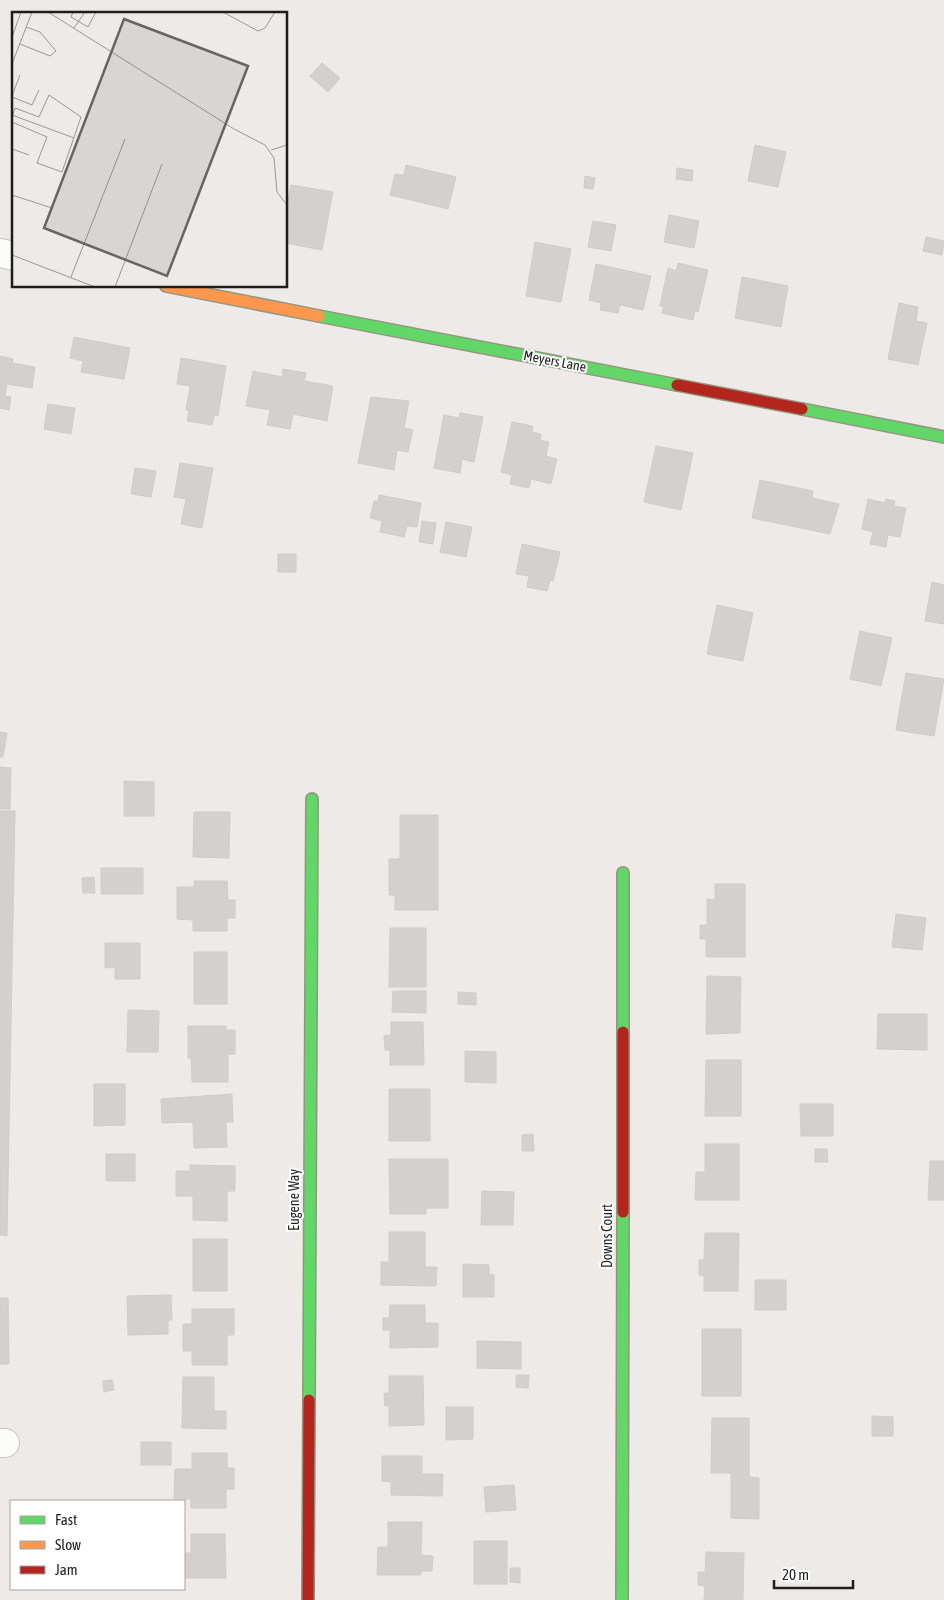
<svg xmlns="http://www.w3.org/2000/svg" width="944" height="1600" font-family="'Asap Condensed',sans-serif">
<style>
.building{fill:#d3d0ce;stroke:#d0ccc8}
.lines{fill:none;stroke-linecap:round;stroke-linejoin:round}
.street-casing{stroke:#c5c4c3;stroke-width:30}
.fast-casing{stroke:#949580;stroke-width:14}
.slow-casing{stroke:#949580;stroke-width:14}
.jam-casing{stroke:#949580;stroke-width:14}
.street{stroke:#fcfcfb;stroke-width:28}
.fast{stroke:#63d668;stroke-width:11}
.slow{stroke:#ff974d;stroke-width:11}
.jam{stroke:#b3261e;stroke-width:11}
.labels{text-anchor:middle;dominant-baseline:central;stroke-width:4;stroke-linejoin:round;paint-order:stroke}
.street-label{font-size:14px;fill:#1e1e1e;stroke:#fff}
.inset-road{fill:none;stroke:#9a9897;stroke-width:1}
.view{fill:#666564;fill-opacity:0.15;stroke:#666564;stroke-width:2.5}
.inset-edge{fill:none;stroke:#1e1e1e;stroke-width:2.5}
</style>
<rect width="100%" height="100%" fill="#edeae7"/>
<path class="building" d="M322,63L340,78L328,92L310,76Z
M755,145L786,152L778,187L748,181Z
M406,165L456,177L448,209L390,195L395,174L404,175Z
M677,168L693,170L692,181L676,179Z
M585,176L595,178L593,189L584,188Z
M291,185L333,192L322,250L286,243V212Z
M669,215L699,221L694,248L664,242Z
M593,221L616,225L611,251L588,247Z
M926,237L944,241L942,255L923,251Z
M535,242L571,249L561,302L526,296Z
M678,263L708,270L698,312L695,311L693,320L662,313L664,307L660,306L668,268L676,271Z
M596,264L651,276L643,310L620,305L618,313L600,310L601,303L589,300Z
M742,277L788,286L781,327L735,318Z
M899,303L918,307L916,321L927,323L918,365L888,359Z
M74,337L130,348L124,379L81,372L83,361L70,358Z
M0,356L13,359L12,363L35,367L32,388L7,384L5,396L11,397L9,410L0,408Z
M181,358L226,366L218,416L214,415L212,425L187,421L189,411L186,410L190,386L177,384Z
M283,369L306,373L304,381L333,386L327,421L293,414L290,429L267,425L270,410L246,406L253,371L282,377Z
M371,397L409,401L404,428L413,430L408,452L397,450L394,470L358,463Z
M48,404L75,408L71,434L44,429Z
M460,413L483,417L474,462L462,459L460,473L434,468L444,415L459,418Z
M512,422L533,426L532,432L541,434L540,440L549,442L546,456L557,459L551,484L531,479L529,488L510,484L512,475L501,472Z
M656,446L693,453L681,510L644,502Z
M180,463L213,468L202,528L181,524L186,499L174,497Z
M135,468L156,471L151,497L131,494Z
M760,480L813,491L812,498L839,504L830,534L752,518Z
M379,495L421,503L417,527L407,526L404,537L380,532L382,521L370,518L374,501L378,502Z
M868,499L885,503L886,499L895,501L894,506L906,508L900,537L888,535L886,547L870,544L873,532L862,529Z
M422,521L436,523L433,544L419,542Z
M446,522L472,527L466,557L440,552Z
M522,544L560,552L553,581L550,580L547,591L527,587L529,576L516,574Z
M278,554H296V572H278Z
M932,582L944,585V624L925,621Z
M717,605L753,613L743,661L707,654Z
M860,631L892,638L881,686L850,679Z
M906,673L944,679L934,736L896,730Z
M0,732L7,733L3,757H0Z
M0,767L11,768L10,809H0Z
M124,781L154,782V816H124Z
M0,811H15L7,1236L0,1235Z
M194,812H230L229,858L193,857Z
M400,815H438V910H395V895H389V859H400Z
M101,868H143V894H101Z
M94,877L95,893H83L82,878Z
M194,881H227L228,900H235V918H227V931H193V920L177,919V887H194Z
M715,884H745V957H706V939H700V925H707V899L715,900Z
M896,914L926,918L922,950L892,947Z
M390,928H426V987H389Z
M105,943H140V979H115V967L105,968Z
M194,952H227V1004H194Z
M707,976L741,977L740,1033L706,1034Z
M393,991H426V1013L392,1012Z
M458,992L476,993V1005L458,1004Z
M128,1010L159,1011L158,1052H127Z
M878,1014H927V1050L877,1049Z
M391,1022H423L424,1065H390V1050H385L384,1036L391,1035Z
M188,1026H226V1030H235V1054H228V1082H192L191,1058H188Z
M465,1051L496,1052V1083L465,1082Z
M706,1060H741V1116H705Z
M94,1084H125V1125L94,1126Z
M389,1089H430V1141H389Z
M232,1094L233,1122H226L227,1147L194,1148L193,1122L162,1123L161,1099Z
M800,1104H833V1136H801Z
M533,1134L534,1151H522V1135Z
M705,1144H739V1200H695L696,1172H705Z
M815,1149H827L828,1162H815Z
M106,1154H135V1181H106Z
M389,1159H448V1208H426V1214H390Z
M930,1161H944V1200H928Z
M190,1165L235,1166V1191H227V1221L193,1220V1196H176V1171H190Z
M482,1191L514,1192L513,1225H481Z
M389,1232H425V1267H437L436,1286L381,1285V1262H389Z
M705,1233H739L738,1291H704V1276L699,1275V1260H704Z
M193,1239H227V1291H193Z
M463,1264L489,1265V1274L494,1275V1297H463Z
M755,1280H786V1310H755Z
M171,1295L172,1320H168V1334L128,1335L127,1296Z
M0,1298H8L9,1364H0Z
M390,1305H425V1323H438V1347L390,1348V1330H383V1318H389Z
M192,1309H234V1335H227V1365H192V1351H183V1324H192Z
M702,1329H741V1396H702Z
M477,1341L521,1342V1369L477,1368Z
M516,1375H529L528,1388L516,1387Z
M389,1376H423L424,1425L389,1426V1406H385L384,1393H389Z
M183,1377H214V1411H226V1429L182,1428Z
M112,1380L114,1390L104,1392L103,1381Z
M446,1407H473V1439L446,1440Z
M872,1416L893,1417V1436H872Z
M712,1418H749V1477L759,1478V1519L731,1518V1473H711Z
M141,1442H171V1465H141Z
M192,1453H227V1468H234V1489H226V1508H191V1499H174L175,1469H192Z
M382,1456H422V1474H443L442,1496L391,1495V1482L382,1481Z
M514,1485L516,1510L486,1512L484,1487Z
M388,1522H422L421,1555L433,1556L432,1571H421V1575H377L378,1547H388Z
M191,1534H225L226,1578H184V1553H191Z
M474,1541H507V1584H474Z
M706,1552L744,1553L743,1600H704L705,1586L698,1585V1572H705Z
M510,1568H520V1583L510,1582Z"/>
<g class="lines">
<defs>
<path id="street" d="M0,253L14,256
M0,1443H5"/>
<path id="fast" d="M319,316L677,385
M802,409L944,437
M623,1032V873
M309,1400L312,799
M622,1600L623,1212"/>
<path id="slow" d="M166,286L319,316"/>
<path id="jam" d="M677,385L802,409
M623,1212V1032
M308,1600L309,1400"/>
</defs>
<use href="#street" class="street-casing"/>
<use href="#fast" class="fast-casing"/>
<use href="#slow" class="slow-casing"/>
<use href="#jam" class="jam-casing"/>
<use href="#street" class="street"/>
<use href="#fast" class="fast"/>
<use href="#slow" class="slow"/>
<use href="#jam" class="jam"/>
</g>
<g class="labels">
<g class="street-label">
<text transform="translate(555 361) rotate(11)">Meyers Lane</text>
<text transform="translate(294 1200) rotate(-90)">Eugene Way</text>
<text transform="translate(607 1236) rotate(-90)">Downs Court</text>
</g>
</g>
<g transform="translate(12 12)">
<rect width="275" height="275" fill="#edeae7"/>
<path class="inset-road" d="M36,0L222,117L253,133L262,146L265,180L275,193M61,0L59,5L76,15L84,0M211,0L246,19L253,16L263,0M62,16L73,0M0,25L9,0M8,32L38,44L44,39L28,20L14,15M0,52L20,0M0,84L8,63M0,85L20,93L27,78M0,103L62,126M0,105L3,96L27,105L37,83L69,105L50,160L25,151L35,125L0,110M0,137L17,143M259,138L275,133M0,183L40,196M0,243L83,275M59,265L113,127M103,275L150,152"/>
<path class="view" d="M112,7L236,54L155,264L32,216Z"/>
<rect width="275" height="275" class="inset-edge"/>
</g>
<rect x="10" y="1500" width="175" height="90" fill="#ffffff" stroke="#a5a5a5"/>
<rect x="20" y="1516" width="25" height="8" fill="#63d668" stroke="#a5a5a5"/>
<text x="55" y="1525" font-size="15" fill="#1e1e1e">Fast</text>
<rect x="20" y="1541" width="25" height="8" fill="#ff974d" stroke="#a5a5a5"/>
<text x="55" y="1550" font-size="15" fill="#1e1e1e">Slow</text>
<rect x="20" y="1566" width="25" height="8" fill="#b3261e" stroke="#a5a5a5"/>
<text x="55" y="1575" font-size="15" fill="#1e1e1e">Jam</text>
<path d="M774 1580v8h79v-8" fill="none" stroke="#1e1e1e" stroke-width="2.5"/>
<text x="782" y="1580" font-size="15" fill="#1e1e1e" stroke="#ffffff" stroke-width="4" paint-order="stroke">20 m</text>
</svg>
